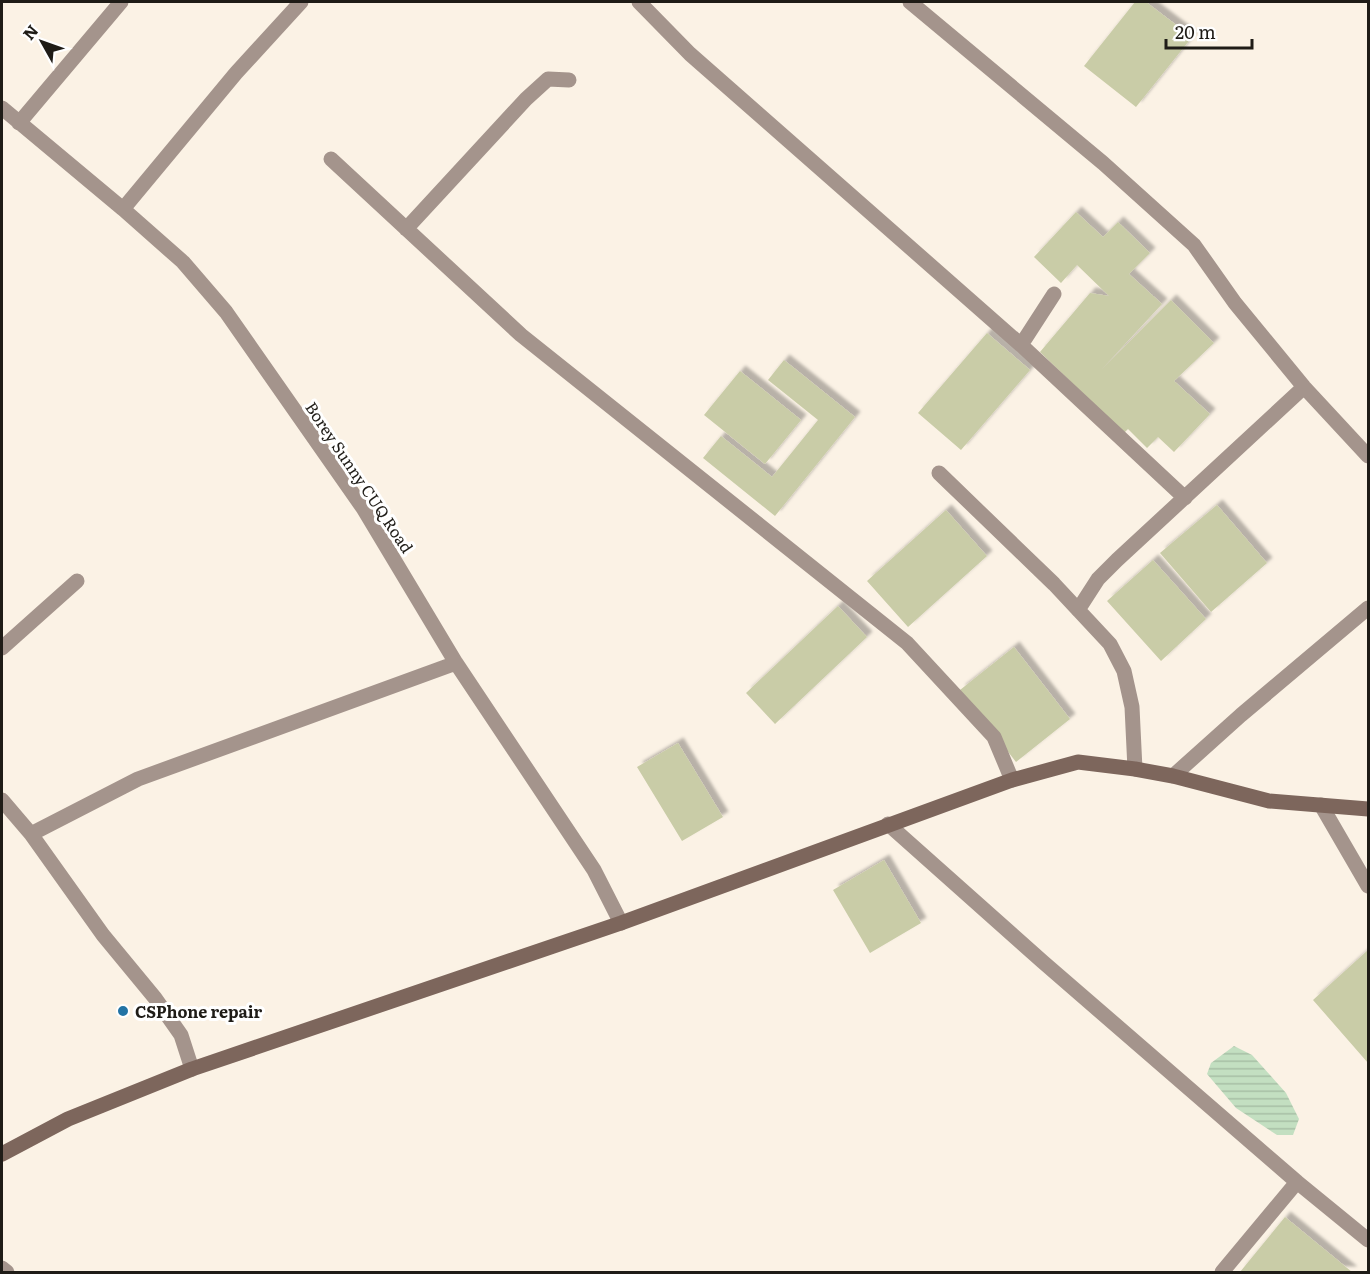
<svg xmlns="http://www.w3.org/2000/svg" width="1370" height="1274" font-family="Literata,serif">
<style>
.water{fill:url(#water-rules)}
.building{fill:#c9cca7;filter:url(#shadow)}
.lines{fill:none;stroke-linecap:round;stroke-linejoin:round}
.street{stroke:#a4948c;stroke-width:15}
.secondary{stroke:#7d665c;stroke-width:15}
.poi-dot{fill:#2273a4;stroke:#fff;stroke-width:2}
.labels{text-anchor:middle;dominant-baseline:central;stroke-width:6;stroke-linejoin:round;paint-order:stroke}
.street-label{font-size:16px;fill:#1f1c17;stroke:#fff}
.poi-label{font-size:16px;font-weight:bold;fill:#1f1c17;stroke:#fff;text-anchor:start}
</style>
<defs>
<pattern id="water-rules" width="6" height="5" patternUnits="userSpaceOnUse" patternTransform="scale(1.5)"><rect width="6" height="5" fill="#c3dfc1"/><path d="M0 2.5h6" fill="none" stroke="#a7bfa5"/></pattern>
<filter id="shadow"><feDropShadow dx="5.5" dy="-5.5" stdDeviation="1.5" flood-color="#0004"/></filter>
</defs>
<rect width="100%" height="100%" fill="#fbf2e5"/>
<path class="water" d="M1234,1046L1252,1055L1286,1093L1299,1119L1293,1135H1277L1236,1108L1207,1074L1211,1063Z"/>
<path class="building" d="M1135,2H1146L1192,37L1136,107L1084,66Z
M1076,212L1103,237L1118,222L1150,253L1129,274L1162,304L1101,370L1171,300L1214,343L1174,381L1210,414L1174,452L1158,437L1147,448L1128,429L1124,433L1040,352L1090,293L1109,296L1077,265L1061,283L1034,257Z
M987,333L1030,370L961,450L918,413Z
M784,360L855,417L775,516L703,458L721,436L772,477L818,420L768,380Z
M740,371L801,420L765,464L704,415Z
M1217,505L1267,563L1211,612L1160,553Z
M946,510L987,556L908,627L867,581Z
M1153,560L1206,619L1161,661L1107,601Z
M838,606L867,637L775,724L746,693Z
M1014,647L1070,719L1016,762L960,690Z
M678,743L723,817L682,841L637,767Z
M884,860L921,923L870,953L833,890Z
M1368,950V1063L1313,1000Z
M1285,1217L1352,1272H1240Z"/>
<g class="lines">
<path class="street" d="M639,2L690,54L1021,345L1185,498
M910,2L1103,163L1194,245L1235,303L1304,387L1368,456
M2,108L123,209L183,262L226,312L363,508L456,663L594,870L621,923
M19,123L121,2
M331,159L521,335L907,643L994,737L1012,780
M123,209L236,73L301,2
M406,229L526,99L548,79L569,80
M1021,345L1054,294
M939,473L1054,584L1110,644L1124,671L1132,707L1135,769
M1078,610L1098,579L1117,560L1304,387
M2,648L77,581
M1173,776L1241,715L1368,608
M2,800L31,834L138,779L456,663
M1321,805L1368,886
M888,824L1043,962L1297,1182
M31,834L103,935L155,998L181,1035L192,1069
M2,1268L7,1272
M1222,1272L1297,1182L1368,1240"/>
<path class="secondary" d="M2,1154L68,1119L192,1069L621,923L1012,780L1078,762L1135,769L1173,776L1269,801L1368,809"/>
</g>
<circle class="poi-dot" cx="123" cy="1011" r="6"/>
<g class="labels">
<g class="street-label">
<text transform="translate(360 477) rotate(56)">Borey Sunny CUQ Road</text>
</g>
<g class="poi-label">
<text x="135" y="1011">CSPhone repair</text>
</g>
</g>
<rect width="1370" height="1274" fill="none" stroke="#1f1c17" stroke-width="6"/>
<g transform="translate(42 42) rotate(310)" stroke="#ffffff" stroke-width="4.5" paint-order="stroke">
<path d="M0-4.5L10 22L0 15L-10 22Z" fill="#1f1c17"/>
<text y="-9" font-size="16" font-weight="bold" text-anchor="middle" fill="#1f1c17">N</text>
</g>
<path d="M1166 39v9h86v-9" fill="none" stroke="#1f1c17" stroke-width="3"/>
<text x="1175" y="39" font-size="18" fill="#1f1c17" stroke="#ffffff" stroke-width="4.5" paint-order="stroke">20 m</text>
</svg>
